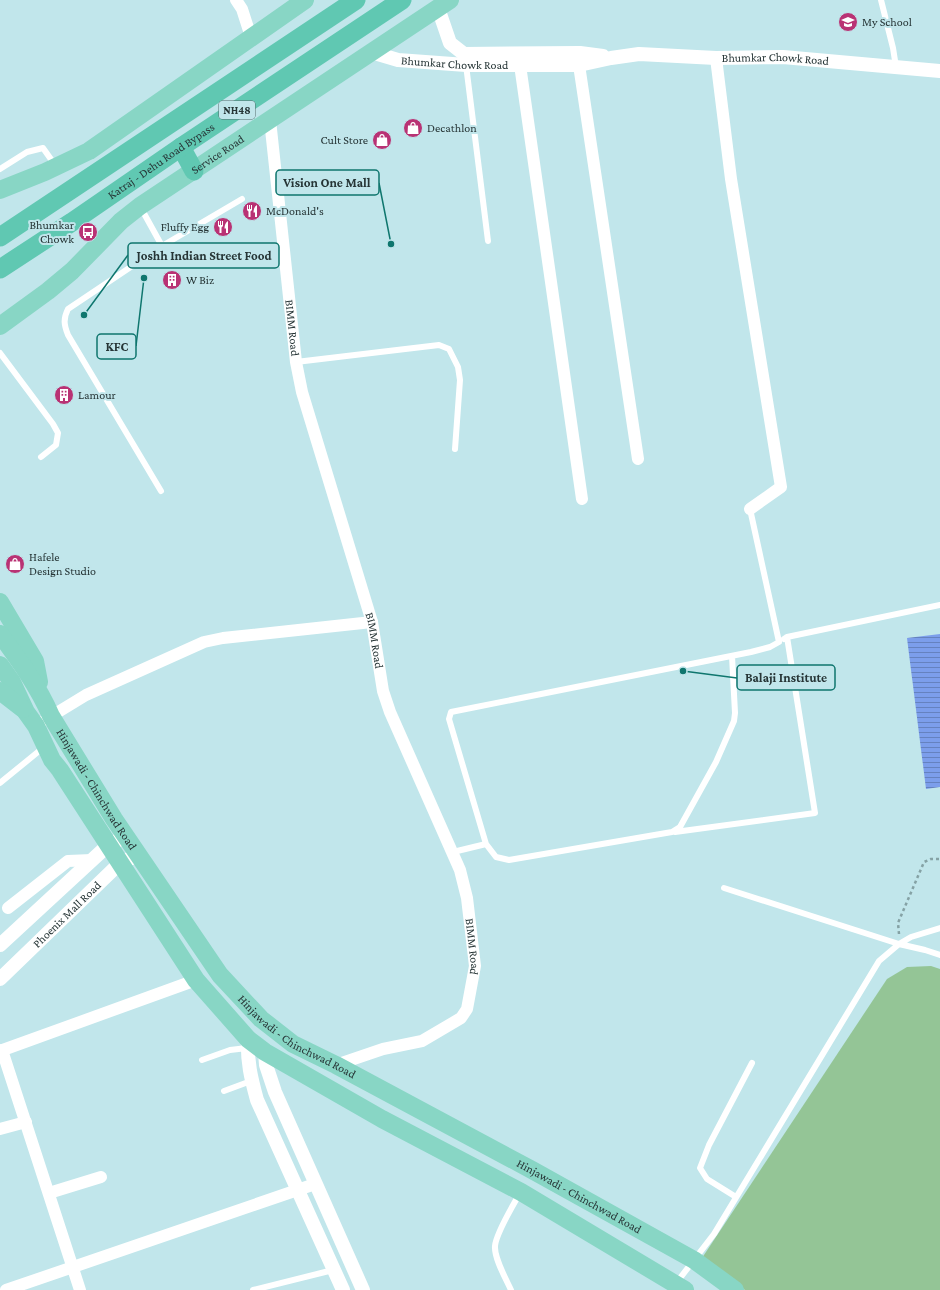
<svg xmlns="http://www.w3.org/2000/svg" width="940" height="1290" font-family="'Crimson Pro',serif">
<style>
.green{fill:#94c596}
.water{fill:url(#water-rules)}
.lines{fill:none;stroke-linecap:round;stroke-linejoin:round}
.path{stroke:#85a2a5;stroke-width:2.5;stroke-dasharray:3 3;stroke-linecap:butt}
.service{stroke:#fff;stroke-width:6}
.minor{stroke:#fff;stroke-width:12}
.tertiary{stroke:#fff;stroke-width:14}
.primary{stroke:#88d6c5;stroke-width:18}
.trunk{stroke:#60c8b2;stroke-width:19}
.labels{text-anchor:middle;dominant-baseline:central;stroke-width:4;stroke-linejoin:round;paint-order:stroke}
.shield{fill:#c1e6eb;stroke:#546a6c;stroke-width:1}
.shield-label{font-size:11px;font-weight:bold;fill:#263536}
.poi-label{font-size:12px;fill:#263536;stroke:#c1e6eb;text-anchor:start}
.street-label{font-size:12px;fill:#263536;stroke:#c1e6eb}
.leader{fill:none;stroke:#0f766e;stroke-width:1.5}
.callout-dot{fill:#0f766e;stroke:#c1e6eb;stroke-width:1.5}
.callout{fill:#c1e6eb;stroke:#0f766e;stroke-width:1.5}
.callout-label{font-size:13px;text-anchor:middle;font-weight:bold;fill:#263536}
</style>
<defs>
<pattern id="water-rules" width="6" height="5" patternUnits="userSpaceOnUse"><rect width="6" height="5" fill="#7c9eeb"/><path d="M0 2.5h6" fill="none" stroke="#6582bf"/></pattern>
</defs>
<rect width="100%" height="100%" fill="#c1e6eb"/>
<path class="green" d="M931,966L940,969V1290H745L702,1258L887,979L907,967Z"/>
<path class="water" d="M940,634V787L926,789L907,638Z"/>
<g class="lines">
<path class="path" d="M899,934L898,923L924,862L931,859H940"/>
<path class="service" d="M881,0L893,48L896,67
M466,65L488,241
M0,169L27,152L43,148L55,165
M141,208L162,246
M0,353L53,424L58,433L56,445L41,457
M296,362L439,345L449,349L458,367L460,380L455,449
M161,491L68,335C64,325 63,319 68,309L162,246L242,199
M784,639L787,637L940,605
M732,656L735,713L734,721L716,762L680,827L672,832L509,860L496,857L486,844L449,719L451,712L751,652L770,647L779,642L750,509
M0,783L44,747
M675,832L815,813L787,637
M453,852L486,844
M724,888L899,944L925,950L940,955
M202,1060L230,1050L247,1048
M224,1091L251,1081
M736,1197L707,1179L700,1168L709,1145L752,1063
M677,1282L714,1234L879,961L899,944L911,937L940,928
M253,1290L333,1270
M511,1290C506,1279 494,1258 495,1246C496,1234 513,1205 520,1193"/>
<g class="minor">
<path d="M236,0L242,9L251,37"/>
<path d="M716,58L731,179L781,487L750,509"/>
<path d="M520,65L582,499"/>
<path d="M579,65L638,459"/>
<path id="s1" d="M270,120L296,362L302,392L372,622L383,691L390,712L460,870L467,898L475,966L467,1009L461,1018L422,1041L383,1049L336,1065"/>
<path d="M45,720L86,695L204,642L223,638L372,622"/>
<path d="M8,908L68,861L92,860"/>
<path d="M2,1050L80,1290"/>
<path d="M0,1051L196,980"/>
<path d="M0,1129L26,1122"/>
<path d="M49,1193L101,1177"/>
<path d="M6,1290L315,1184"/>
</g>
<g class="tertiary">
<path d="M438,8L450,43L464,54L580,53L603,56"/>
<path id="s2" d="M371,52L398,60L466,65H579L611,58L639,54L716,58L783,57L940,71"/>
<path d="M0,945L104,849L109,845L126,836"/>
<path id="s3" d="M0,979L120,863L138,855"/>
<path d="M248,1039C247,1062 251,1078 257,1100L343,1290"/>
<path d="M265,1052L266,1065L275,1092L363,1290"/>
</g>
<g class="primary">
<path d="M0,190L45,172L89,151L305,0"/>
<path id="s4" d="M0,326L48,291L72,271L121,221L140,206L450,0"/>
<path d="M0,602L35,661L39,682"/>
<path id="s5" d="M0,634C19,660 38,686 51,716L114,819L220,975L261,1019L293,1044L336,1065L532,1170L694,1260L735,1290"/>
<path d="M0,665L12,682L26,712L36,726L52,760L60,770L196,980L248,1039L265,1052L382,1119L521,1192L685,1290"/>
<path d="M0,691L23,709"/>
</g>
<g class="trunk">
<path d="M181,147L194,171"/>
<path d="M0,237L356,0"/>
<path id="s6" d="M0,269L72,222L181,147L402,0"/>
</g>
</g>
<defs>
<symbol id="school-disc" viewBox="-11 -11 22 22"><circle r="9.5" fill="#b93274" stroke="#c1e6eb"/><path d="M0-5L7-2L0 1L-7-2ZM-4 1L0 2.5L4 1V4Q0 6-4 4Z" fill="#fff"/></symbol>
<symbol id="shop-disc" viewBox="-11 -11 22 22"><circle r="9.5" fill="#b93274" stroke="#c1e6eb"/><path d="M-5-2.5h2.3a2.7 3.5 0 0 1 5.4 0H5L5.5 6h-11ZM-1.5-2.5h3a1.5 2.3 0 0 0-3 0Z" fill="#fff"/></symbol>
<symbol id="restaurant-disc" viewBox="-11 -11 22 22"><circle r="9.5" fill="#b93274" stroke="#c1e6eb"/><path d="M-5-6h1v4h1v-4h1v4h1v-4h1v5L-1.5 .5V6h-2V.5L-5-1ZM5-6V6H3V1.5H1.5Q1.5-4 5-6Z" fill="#fff"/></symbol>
<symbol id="bus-disc" viewBox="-11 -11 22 22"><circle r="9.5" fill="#b93274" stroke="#c1e6eb"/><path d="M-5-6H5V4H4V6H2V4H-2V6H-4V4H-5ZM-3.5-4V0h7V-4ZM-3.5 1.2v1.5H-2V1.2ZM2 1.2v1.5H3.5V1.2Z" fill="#fff"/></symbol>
<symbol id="building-disc" viewBox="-11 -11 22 22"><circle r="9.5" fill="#b93274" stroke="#c1e6eb"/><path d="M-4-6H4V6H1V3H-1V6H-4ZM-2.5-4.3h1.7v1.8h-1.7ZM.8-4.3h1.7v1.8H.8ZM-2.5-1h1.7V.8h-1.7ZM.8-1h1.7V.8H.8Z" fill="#fff"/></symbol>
</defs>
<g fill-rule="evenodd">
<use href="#school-disc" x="837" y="11" width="22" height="22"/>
<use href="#shop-disc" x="402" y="117" width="22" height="22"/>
<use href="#shop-disc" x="371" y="129" width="22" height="22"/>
<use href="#restaurant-disc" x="241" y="200" width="22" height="22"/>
<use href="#restaurant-disc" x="212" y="216" width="22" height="22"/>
<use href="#bus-disc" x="77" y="221" width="22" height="22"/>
<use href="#building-disc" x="161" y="269" width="22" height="22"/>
<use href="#building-disc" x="53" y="384" width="22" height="22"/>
<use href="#shop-disc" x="4" y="553" width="22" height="22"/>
</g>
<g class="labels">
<rect class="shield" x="219" y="101" width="36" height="18" rx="3"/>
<g class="shield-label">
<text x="237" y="110">NH48</text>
</g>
<g class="poi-label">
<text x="862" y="22">My School</text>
<text x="427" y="128">Decathlon</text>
<text x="368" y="140" text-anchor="end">Cult Store</text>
<text x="266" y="211">McDonald's</text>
<text x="74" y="225" text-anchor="end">Bhumkar<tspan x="74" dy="14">Chowk</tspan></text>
<text x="209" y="227" text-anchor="end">Fluffy Egg</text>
<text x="186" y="280">W Biz</text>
<text x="78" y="395">Lamour</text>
<text x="29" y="557">Hafele<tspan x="29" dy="14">Design Studio</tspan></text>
</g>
<g class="street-label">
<text stroke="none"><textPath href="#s2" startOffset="407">Bhumkar Chowk Road</textPath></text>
<text stroke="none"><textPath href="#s2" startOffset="85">Bhumkar Chowk Road</textPath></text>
<text stroke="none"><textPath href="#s4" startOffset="278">Service Road</textPath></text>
<text stroke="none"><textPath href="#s6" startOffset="194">Katraj - Dehu Road Bypass</textPath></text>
<text stroke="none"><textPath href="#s1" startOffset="209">BIMM Road</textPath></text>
<text stroke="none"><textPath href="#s1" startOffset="533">BIMM Road</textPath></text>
<text stroke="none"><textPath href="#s5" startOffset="183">Hinjawadi - Chinchwad Road</textPath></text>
<text stroke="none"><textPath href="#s3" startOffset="93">Phoenix Mall Road</textPath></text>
<text stroke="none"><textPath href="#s1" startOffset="857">BIMM Road</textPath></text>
<text stroke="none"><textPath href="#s5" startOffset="506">Hinjawadi - Chinchwad Road</textPath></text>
<text stroke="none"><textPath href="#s5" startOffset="831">Hinjawadi - Chinchwad Road</textPath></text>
</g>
</g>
<path class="leader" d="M391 244L379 183M84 315L128 255M144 278L136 346M683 671L737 678"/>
<g class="callout-dot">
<circle cx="391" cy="244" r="4"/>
<circle cx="84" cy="315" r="4"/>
<circle cx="144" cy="278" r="4"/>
<circle cx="683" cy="671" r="4"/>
</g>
<g class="callout">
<rect x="276" y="170" width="103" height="25" rx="4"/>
<rect x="128" y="243" width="151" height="25" rx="4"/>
<rect x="97" y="334" width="39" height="25" rx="4"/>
<rect x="737" y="665" width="98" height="25" rx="4"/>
</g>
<g class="callout-label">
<text x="327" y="187">Vision One Mall</text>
<text x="204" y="260">Joshh Indian Street Food</text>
<text x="117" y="351">KFC</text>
<text x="786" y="682">Balaji Institute</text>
</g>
</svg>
